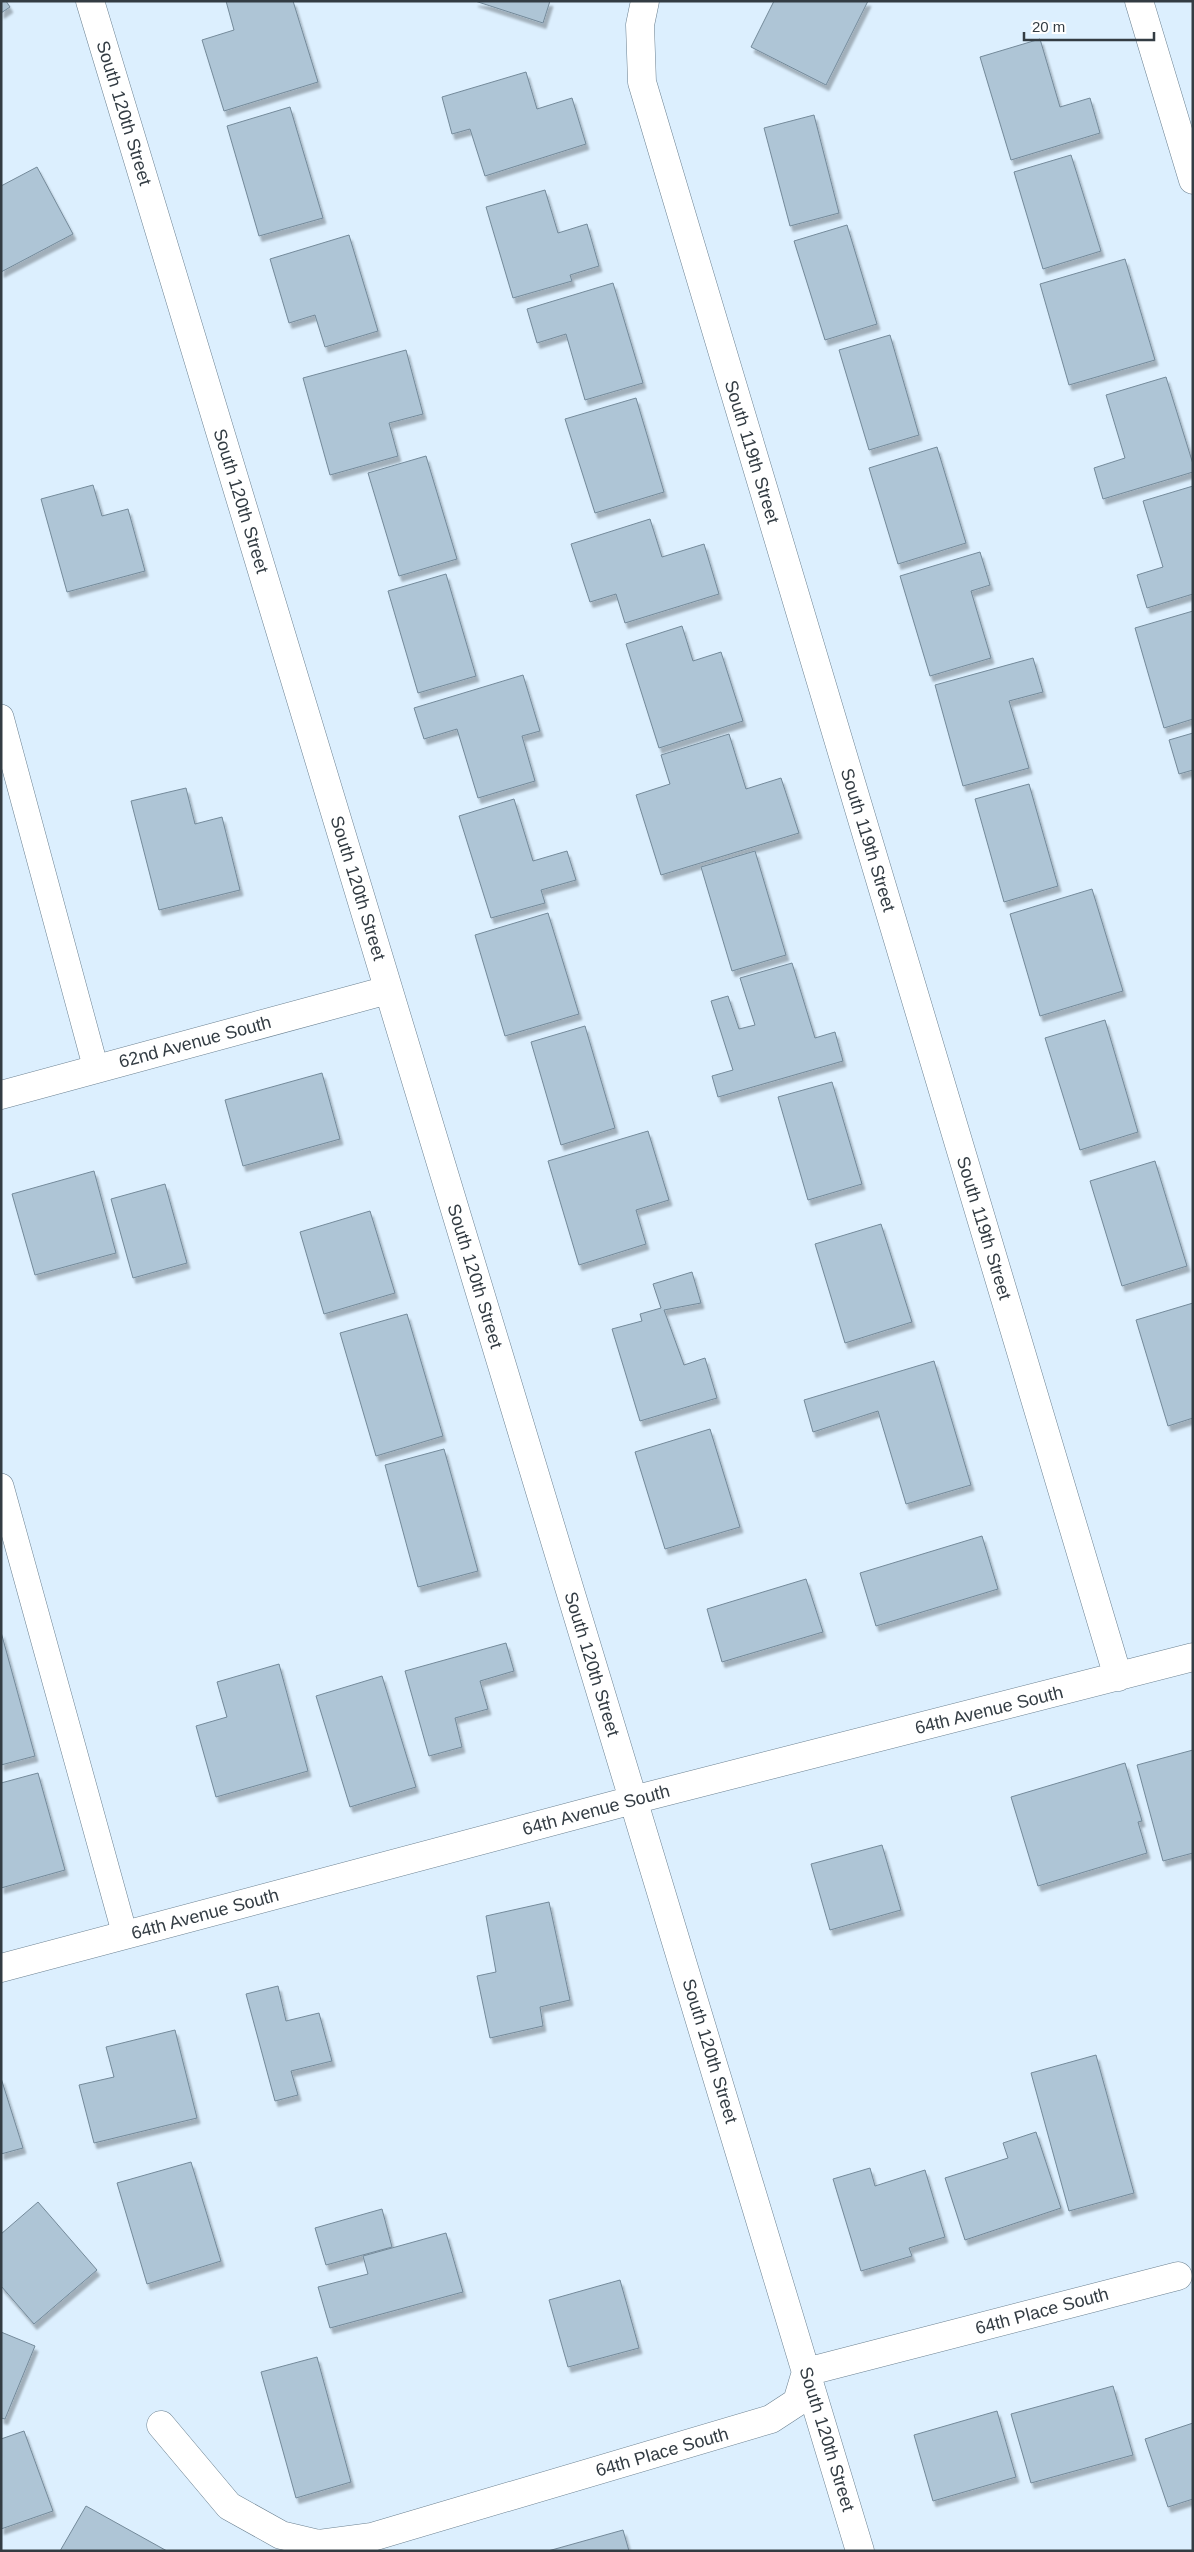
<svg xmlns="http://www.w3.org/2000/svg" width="1194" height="2552" font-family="Arial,sans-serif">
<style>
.building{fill:#aec5d6;stroke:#748a9a;filter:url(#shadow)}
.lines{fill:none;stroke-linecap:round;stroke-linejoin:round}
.service-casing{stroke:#6b8191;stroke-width:26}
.minor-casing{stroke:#6b8191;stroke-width:29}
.service{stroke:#fff;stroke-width:25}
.minor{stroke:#fff;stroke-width:28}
.labels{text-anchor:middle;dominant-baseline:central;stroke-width:4.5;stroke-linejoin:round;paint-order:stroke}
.street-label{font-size:18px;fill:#333c43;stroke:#fff}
</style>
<defs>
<filter id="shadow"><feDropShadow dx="3" dy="5.5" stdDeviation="1" flood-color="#0004"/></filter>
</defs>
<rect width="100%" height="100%" fill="#dceffe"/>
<path class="building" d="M1,1H6L10,7L1,13Z
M226,1H293L318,82L224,111L202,40L234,30Z
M475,1H550L543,23Z
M774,1H868L826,85L751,47Z
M1040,39L1060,107L1090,98L1100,133L1011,160L980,57Z
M526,72L537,109L572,98L586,144L485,176L470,129L452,134L442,97Z
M290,107L323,218L259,236L227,126Z
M814,115L839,213L790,226L764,128Z
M1071,155L1101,251L1043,269L1014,172Z
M37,167L73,234L1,272V186Z
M545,190L558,233L587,224L599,266L570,275L572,281L513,298L486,207Z
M847,225L877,324L825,340L794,241Z
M349,235L378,331L325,347L315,315L289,323L270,259Z
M1125,259L1155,360L1069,385L1040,284Z
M613,283L643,383L585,400L566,334L537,343L527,309Z
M890,335L919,435L869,450L839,350Z
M406,350L423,414L389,423L398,456L330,475L303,378Z
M1166,377L1193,464V472L1103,499L1094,468L1125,458L1106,395Z
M636,398L664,492L595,513L565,419Z
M937,447L966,543L898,564L869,468Z
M426,456L457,559L399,576L368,473Z
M93,485L102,516L128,509L145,571L67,592L41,499Z
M1193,486V594L1147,608L1137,575L1163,567L1143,501Z
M650,519L662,557L704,544L719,594L625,623L616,594L590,602L571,544Z
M980,552L990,585L971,591L991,658L930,676L900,576Z
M446,574L476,676L418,693L388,591Z
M1193,611V719L1164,728L1135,628Z
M682,626L693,661L721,652L743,721L659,748L626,644Z
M1033,658L1043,692L1009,701L1029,768L963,786L935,685Z
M523,675L540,731L522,736L535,781L478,798L457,729L424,739L414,708Z
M1193,733V770L1179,774L1169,740Z
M729,734L746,789L781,778L799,833L661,875L636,795L670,784L661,755Z
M1029,784L1058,886L1004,902L975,799Z
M186,788L195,824L222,817L240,890L159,910L131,801Z
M514,799L533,861L567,851L576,880L541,890L545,903L491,918L459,816Z
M755,851L786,955L732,971L701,867Z
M1092,889L1123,991L1040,1016L1010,914Z
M548,913L579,1014L505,1036L475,935Z
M792,963L815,1038L835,1032L843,1061L718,1097L712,1076L733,1070L711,1001L728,996L739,1029L755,1025L740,978Z
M1105,1020L1138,1132L1080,1150L1045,1038Z
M585,1026L615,1128L561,1145L531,1042Z
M322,1073L340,1139L243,1166L225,1100Z
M832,1082L862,1184L808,1200L778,1097Z
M648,1131L669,1200L636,1210L646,1244L579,1265L548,1161Z
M1155,1161L1187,1266L1122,1286L1090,1181Z
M94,1171L116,1253L35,1275L12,1194Z
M165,1184L187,1263L133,1278L111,1199Z
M370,1211L395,1293L324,1314L300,1232Z
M881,1224L912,1322L845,1343L815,1244Z
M692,1272L701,1303L664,1310L684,1365L705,1358L717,1398L640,1421L612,1329L642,1321L640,1314L661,1308L653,1284Z
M1193,1303V1418L1168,1426L1136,1320Z
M407,1314L443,1436L376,1456L340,1333Z
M934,1361L971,1485L906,1504L878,1411L813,1432L804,1400Z
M710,1429L740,1527L665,1549L635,1452Z
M444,1449L478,1571L418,1587L385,1465Z
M982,1536L998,1589L876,1626L860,1573Z
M806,1579L823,1632L722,1662L707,1609Z
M1,1632L35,1756L1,1765Z
M506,1643L514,1671L480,1681L488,1709L455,1718L462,1747L429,1756L405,1671Z
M279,1664L308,1771L216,1797L196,1726L227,1717L217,1682Z
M382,1676L416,1787L350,1807L316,1696Z
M1193,1750V1853L1163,1861L1137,1765Z
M1125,1763L1142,1821L1138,1822L1147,1853L1038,1886L1011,1797Z
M38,1773L65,1870L1,1888V1783Z
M882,1845L901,1910L830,1930L811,1864Z
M549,1902L570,2000L540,2007L543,2026L490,2038L477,1976L496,1972L486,1916Z
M278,1986L286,2021L319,2013L332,2061L291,2071L298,2095L275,2101L246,1994Z
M175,2030L197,2118L94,2143L79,2085L114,2077L106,2047Z
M1096,2055L1134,2193L1069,2211L1031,2073Z
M1,2078L23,2148L1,2154Z
M1036,2132L1061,2208L965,2240L945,2178L1008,2158L1003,2143Z
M191,2162L221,2261L147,2284L117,2183Z
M870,2168L875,2186L925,2170L945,2237L909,2248L912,2256L861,2271L833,2179Z
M38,2202L97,2270L34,2324L1,2286V2234Z
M382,2209L392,2247L326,2265L315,2228Z
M446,2233L463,2292L330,2328L318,2287L368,2274L363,2256Z
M620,2280L639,2348L568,2367L549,2300Z
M1,2332L35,2346L5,2419L1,2418Z
M317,2357L351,2482L296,2498L261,2372Z
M1113,2386L1133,2455L1031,2483L1011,2414Z
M997,2411L1016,2477L933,2501L914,2435Z
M1193,2423V2499L1168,2507L1145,2439Z
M24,2431L53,2511L1,2529V2439Z
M86,2506L167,2551H60Z
M623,2530L629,2551H548Z"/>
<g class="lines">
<defs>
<path id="service" d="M1,717L96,1069
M1,1486L125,1935"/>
<path id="minor" d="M90,1L860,2551
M645,1L640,25L642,82L1118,1677
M1139,1L1193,180
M1,1095L388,990
M1,1968L633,1800L1193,1657
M161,2425L229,2506L281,2535L319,2544L372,2537L771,2419L797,2402L806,2372L1178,2276"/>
</defs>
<use href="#service" class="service-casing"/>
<use href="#minor" class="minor-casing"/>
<use href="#service" class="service"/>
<use href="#minor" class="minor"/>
</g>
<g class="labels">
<g class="street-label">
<text transform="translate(124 113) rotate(73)">South 120th Street</text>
<text transform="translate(752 452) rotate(73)">South 119th Street</text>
<text transform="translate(241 501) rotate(73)">South 120th Street</text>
<text transform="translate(868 840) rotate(73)">South 119th Street</text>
<text transform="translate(358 888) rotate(73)">South 120th Street</text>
<text transform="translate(195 1042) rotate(-15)">62nd Avenue South</text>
<text transform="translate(984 1228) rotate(73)">South 119th Street</text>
<text transform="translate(475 1276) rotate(73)">South 120th Street</text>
<text transform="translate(592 1664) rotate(73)">South 120th Street</text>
<text transform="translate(989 1710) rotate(-14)">64th Avenue South</text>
<text transform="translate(596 1810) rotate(-15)">64th Avenue South</text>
<text transform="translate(205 1914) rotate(-15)">64th Avenue South</text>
<text transform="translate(710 2051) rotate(73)">South 120th Street</text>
<text transform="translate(1042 2311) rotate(-15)">64th Place South</text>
<text transform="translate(827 2439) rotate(73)">South 120th Street</text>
<text transform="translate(662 2452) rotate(-16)">64th Place South</text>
</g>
</g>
<rect width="1194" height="2552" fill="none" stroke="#333c43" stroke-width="5"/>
<path d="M1024 32v8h130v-8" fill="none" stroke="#333c43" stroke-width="2.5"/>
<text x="1032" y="32" font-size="15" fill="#333c43" stroke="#ffffff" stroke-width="4" paint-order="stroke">20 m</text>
</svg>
